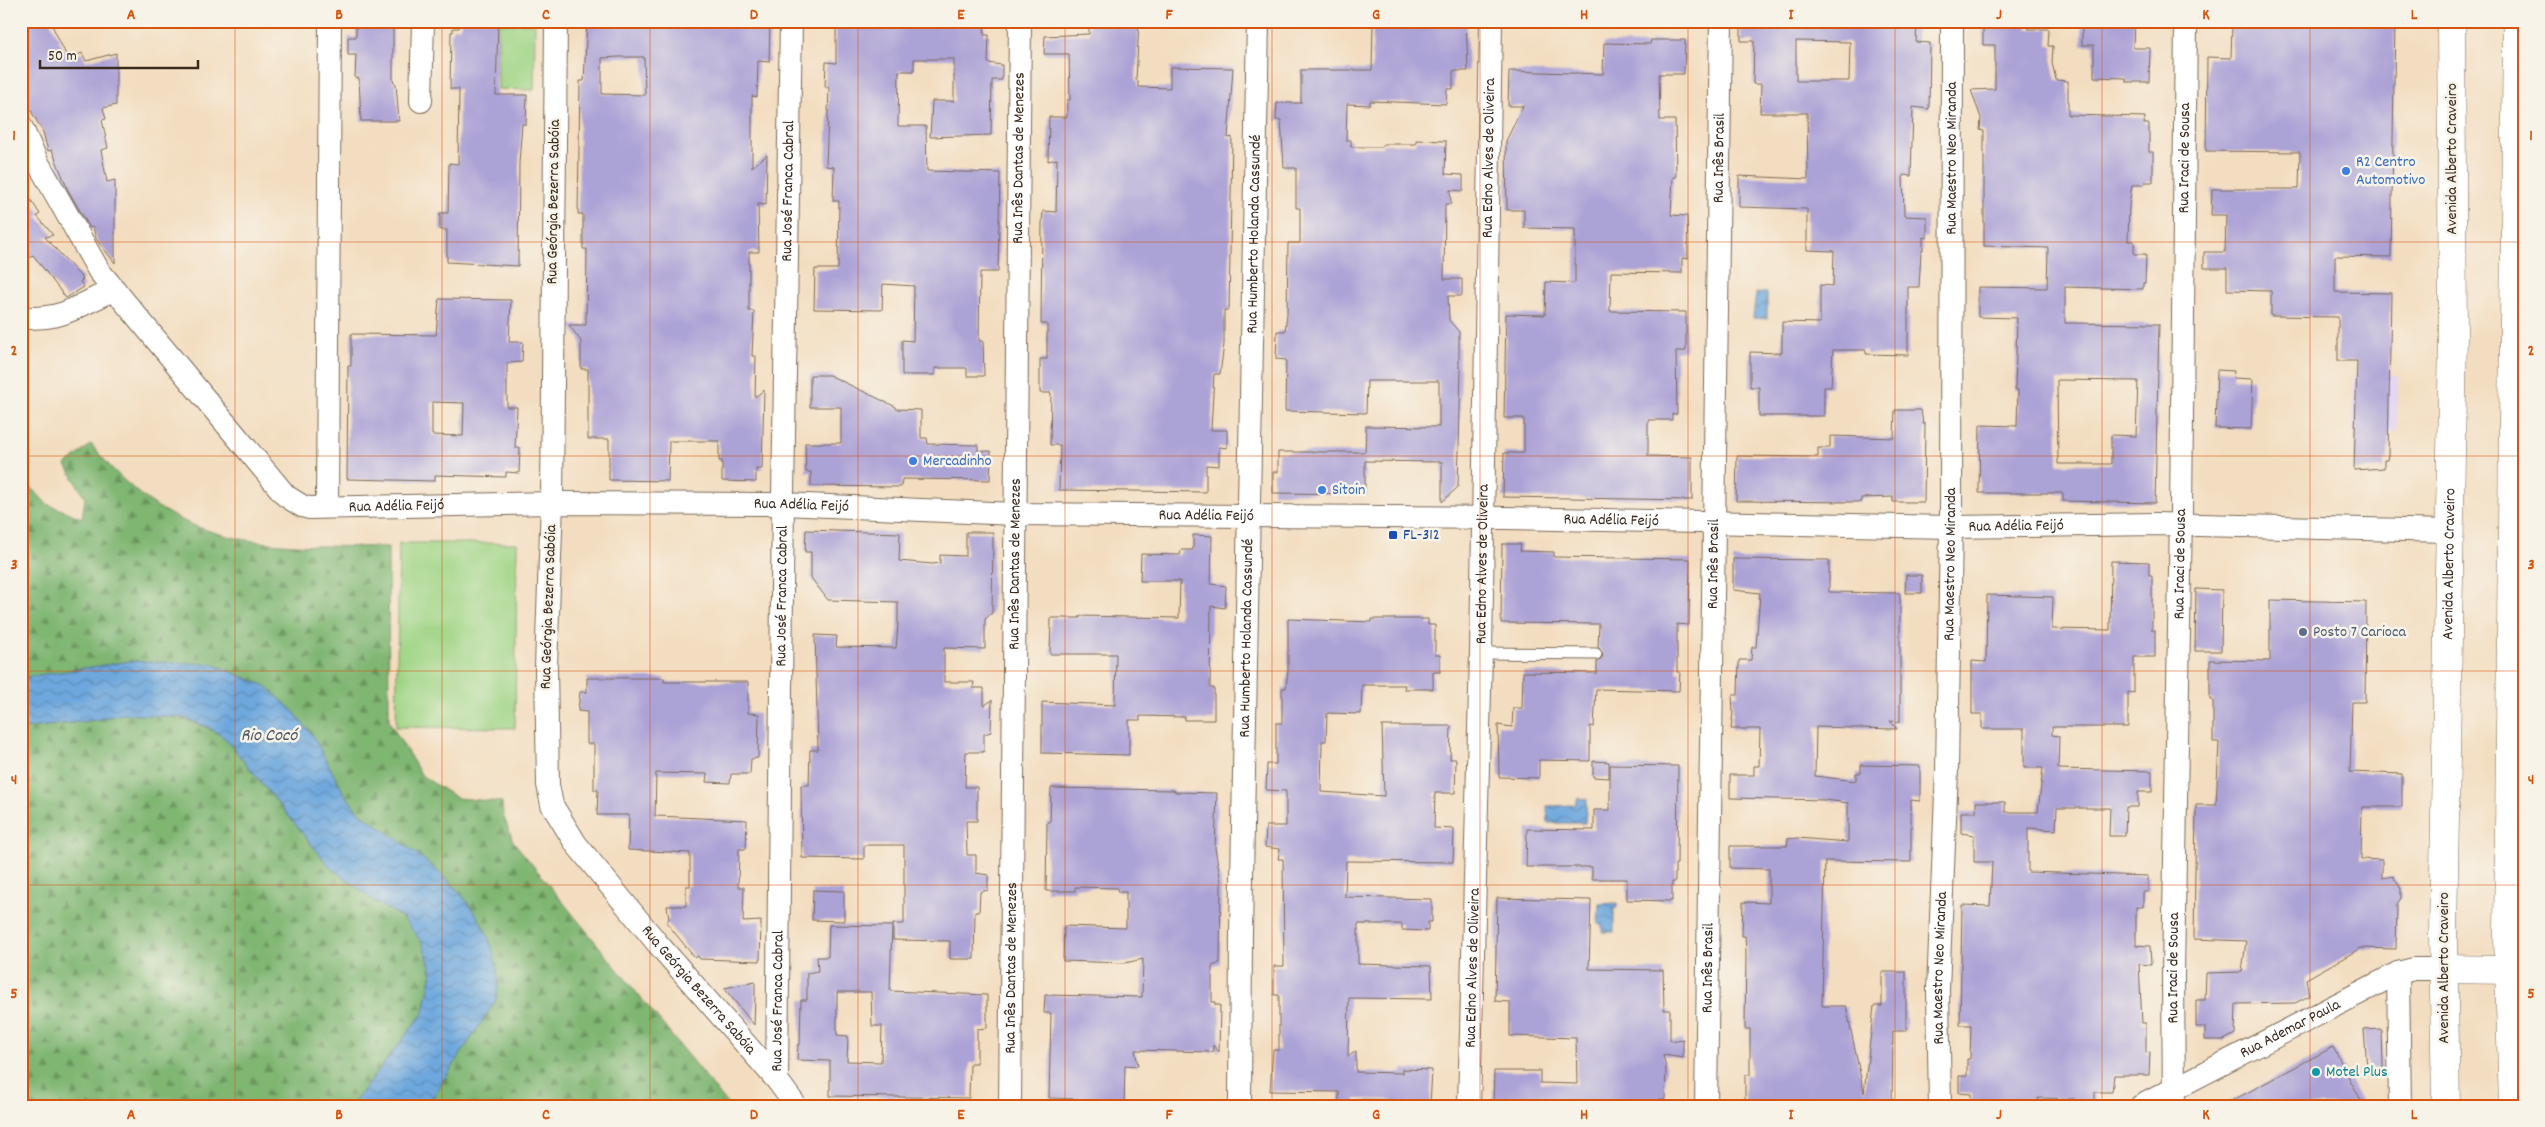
<svg xmlns="http://www.w3.org/2000/svg" width="2545" height="1127" font-family="Dekko,sans-serif">
<style>
.built{fill:#e0d4f4}
.forest{fill:url(#forest-firs);stroke:#5d7048}
.garden{fill:#9fd485;stroke:#6d7f52}
.water{fill:url(#water-waves);stroke:#54687e}
.building{fill:#aba2d6;fill-rule:evenodd}
.lines{fill:none;stroke-linecap:round;stroke-linejoin:round}
.service-casing{stroke:#7b6957;stroke-width:13}
.minor-casing{stroke:#7b6957;stroke-width:24}
.primary-casing{stroke:#7b6957;stroke-width:29}
.service{stroke:#fff;stroke-width:11}
.minor{stroke:#fff;stroke-width:22}
.primary{stroke:#fff;stroke-width:28}
.grid{fill:none;stroke:#d7540e;stroke-width:1;stroke-opacity:0.55}
.shop-dot{fill:#3f7fe0;stroke:#f7f3e8;stroke-width:2}
.transit-dot{fill:#1a4fb4;stroke:#f7f3e8;stroke-width:2}
.service-dot{fill:#5c6f8a;stroke:#f7f3e8;stroke-width:2}
.culture-dot{fill:#0f9aa8;stroke:#f7f3e8;stroke-width:2}
.labels{text-anchor:middle;dominant-baseline:central;stroke-width:5;stroke-linejoin:round;paint-order:stroke}
.street-label{font-size:16px;fill:#3b2a1e;stroke:#f7f3e8}
.shop-label{font-size:16px;fill:#366cbe;stroke:#f7f3e8;text-anchor:start}
.transit-label{font-size:16px;fill:#164399;stroke:#f7f3e8;text-anchor:start}
.service-label{font-size:16px;fill:#4e5e75;stroke:#f7f3e8;text-anchor:start}
.culture-label{font-size:16px;fill:#0d838f;stroke:#f7f3e8;text-anchor:start}
.water-label{font-size:18px;font-style:italic;fill:#4c5661;stroke:#f7f3e8}
.neatline{fill:none;stroke:#d7540e;stroke-width:2}
.grid-label{font-size:16px;text-anchor:middle;font-weight:bold;fill:#d7540e}
</style>
<defs>
<pattern id="forest-firs" width="22" height="20" patternUnits="userSpaceOnUse" patternTransform="scale(1.25)"><rect width="22" height="20" fill="#7fb672"/><path d="M5 1l3.5 6h-7zM16 11l3.5 6h-7z" fill="#69945d"/></pattern>
<pattern id="water-waves" width="16" height="10" patternUnits="userSpaceOnUse" patternTransform="scale(1.25)"><rect width="16" height="10" fill="#6da7dd"/><path d="M0 5q4-4 8 0t8 0" fill="none" stroke="#5b88b3"/></pattern>
</defs>
<rect width="100%" height="100%" fill="#f7f3e8"/>
<filter id="ink" filterUnits="userSpaceOnUse"><feTurbulence type="fractalNoise" baseFrequency=".02" numOctaves="2"/><feDisplacementMap in="SourceGraphic" scale="10" xChannelSelector="R" yChannelSelector="G"/><feConvolveMatrix kernelMatrix="1 2 1 2 8 2 1 2 1" color-interpolation-filters="sRGB"/></filter>
<filter id="wash" filterUnits="userSpaceOnUse"><feTurbulence type="fractalNoise" baseFrequency=".0096" numOctaves="4" result="noise"/><feDisplacementMap in="SourceGraphic" scale="20" xChannelSelector="R" yChannelSelector="G"/><feGaussianBlur stdDeviation="1.12" result="paint"/><feColorMatrix in="noise" values="0 0 0 0 0 0 0 0 0 0 0 0 0 0 0 0 0 1.4 0 .05"/><feComposite in="paint" operator="in"/></filter>
<g filter="url(#wash)">
<rect width="100%" height="100%" fill="#f3ddc0"/>
<path class="built" d="M2354,376H2398L2397,432L2353,431Z"/>
<path class="forest" d="M91,444C176,552 263,545 388,547L389,721L422,776L457,798L502,802L503,815L513,841L729,1106H427L496,1000L454,885L358,811L345,795L294,712L266,686L212,664L131,661L21,678V477L47,504L82,518L85,498L66,465Z
M122,714C164,716 188,714 225,738L330,867L376,902L403,918L423,944L432,972L424,1012L351,1106H21V729L96,720Z"/>
<path class="garden" d="M498,23L535,24L534,90L498,89Z
M399,543H517L515,728L396,727Z"/>
<path class="water" d="M1756,293H1767V319L1753,318Z
M131,661L212,664L266,686L294,712L313,736L345,795L358,811C410,851 477,887 494,955C498,973 500,981 496,1000L427,1106H351L424,1012L432,972L423,944L403,918L376,902L330,867L225,738L208,727L180,717L122,714L96,720L21,729V678Z
M1578,798L1587,799L1585,823H1548L1547,806L1575,805Z
M1617,903V908H1614V932H1602V924H1598L1599,904Z"/>
<g id="blocks">
<path class="building" d="M21,21H50L68,59L82,53L86,61L116,53V105L103,108L106,119L102,120L108,148L101,150L107,182L115,180V263L96,239L93,227L90,228L68,190L52,150L48,151L43,132L21,93Z
M356,21H393V81L396,84L399,121H361L359,78H355L356,55H348V37H356Z
M462,21H498L496,95H527L526,124H522L519,163L518,266L447,262V230H440V213H448L449,163L458,164L459,89H450L451,32H453V28H459Z
M587,21L770,22L769,62L758,61L757,97L752,96V167L767,155L766,205L758,204L759,252H749V311H754L752,356H756L755,397L764,390L762,469H756V482L722,481V461H719V441H669L668,481L609,480V439H588V369H581V341L569,325H586L587,249H583V214H578L580,81H584ZM619,57H644L645,95L602,94V58Z
M836,21H985L984,35H989L988,63L1002,65V80H992L991,135L930,137L932,101H954V59H914V71H899L898,126H926L927,171L1000,173L998,272H980L979,341H983L984,376H967V368H935V375H902V340L913,341L914,286L883,284L882,310L814,309L815,269H838L839,201H833L834,167L826,166L829,87H825L826,62L836,63Z
M1089,21H1139L1136,80L1138,81V87L1170,88V67L1233,68L1228,138L1232,137L1229,310H1224V344L1220,374H1214L1211,430H1227V448L1219,447V466L1206,465V492L1059,490L1060,445H1050L1051,393H1040V359H1047V324H1041L1042,224L1043,211L1056,212L1057,159L1048,161L1049,117H1067V100H1070L1069,54H1044L1045,36L1089,34Z
M1373,21H1466L1468,71H1453V89H1447L1446,104L1370,101V105L1347,104L1346,140H1351V147H1382L1383,144H1416V140L1446,141L1445,174L1463,175V191L1450,190L1451,204H1445L1444,279H1462V296H1448L1449,320L1459,332V368L1461,369L1458,487L1442,502V462L1365,461V494L1273,493V472H1278V452H1365L1366,426L1439,427V381H1367L1366,413L1285,411L1286,360L1276,359L1277,331H1285L1287,314L1288,243H1300V208H1296V168H1284L1281,120H1276L1277,103H1301V70H1372Z
M1741,21H1917L1916,42L1930,43L1929,109L1913,107L1911,176L1903,175L1904,216L1927,217V238L1923,237V251H1921L1919,287H1908V355L1866,354V350H1833L1831,387H1824V416H1759V387H1750V352L1782,353V322L1820,323V285L1833,286L1834,251L1807,250V209L1739,207V176L1808,179L1807,113H1760L1761,84H1753L1754,41H1741ZM1796,41L1850,42L1849,81H1796Z
M1989,21H2027L2028,29H2049L2048,46H2053L2052,63L2056,80L2068,81V115L2145,117L2144,124H2149V152H2153V182H2145L2143,185H2132L2129,206L2128,241H2134V254H2146L2145,283H2143V289L2065,287V323L2159,324L2155,503L2063,501V493H1979L1980,425L2017,426L2018,390H2015L2017,318L1978,317V287L2047,288L2048,248L1984,246V131L1980,130L1981,118L1971,90L1995,89V45H1983V28H1989ZM2057,380L2138,381L2136,436L2111,435V464H2058Z
M2082,21H2134L2133,48H2150L2149,82H2126V78L2094,77V45H2082Z
M2234,21H2395L2391,257L2335,256V292L2391,293L2388,455L2387,460H2384V468L2354,470L2357,361H2338V317L2271,316V291L2227,290V268H2204V252H2225L2226,215H2211L2212,189H2299L2300,152L2206,151L2207,57L2231,58L2232,25H2234Z
M1651,40H1685L1684,74H1659L1660,120H1675L1676,177H1673L1671,215L1687,216L1688,259L1682,258V273L1611,272L1610,311L1686,312V351H1676L1677,414H1672V420H1648V456L1692,457V500L1503,497L1504,453H1524V418H1504L1506,314L1545,315L1546,282L1575,283V229L1524,228V210H1507L1506,141L1523,106H1508L1509,71L1603,74L1604,43L1650,44Z
M21,185L40,214L37,216L53,235L45,237L83,279L80,282L84,287L66,298L33,255L21,265Z
M439,299L511,300L509,342H523L522,362L507,363V407H517L515,448H520L519,473L506,472V477L435,475V481L347,479L348,366H351V334L436,335ZM432,402L464,403L463,436L432,435Z
M2217,370L2234,371L2233,378L2253,379L2251,429L2215,428Z
M810,375H829L896,407V409L921,410V438H927L928,444L978,445V451H991L990,480L902,479L901,487L811,486V472H806L805,443H841V407H810Z
M1895,410H1921L1923,424H1925L1924,502H1893V497L1861,498V502L1736,501L1737,456L1818,457V448H1830V436L1894,438Z
M806,530L900,533L899,561L932,564L940,563V555L966,556V532H993L992,613L985,619V649L944,648V682H974L973,688H984V706L992,700L991,732L984,734V752H966L965,787H977V821H966L967,855H976V873L988,875V890L980,892L979,912H975L974,959H950V941L893,940V924H904V845H864V859L802,858L801,785H809L810,750H818L815,635L837,636L836,647L896,648L898,625V602L828,600L811,578V552H805Z
M1193,535L1212,536L1211,584L1226,586L1225,608L1211,606L1210,688H1214V720H1185V717L1140,716V720H1129V755L1042,753V702L1115,705L1116,654H1050L1051,618H1080V616L1179,618L1180,581H1140L1141,554L1180,555L1181,550H1193Z
M1502,544H1521L1520,551L1554,552V557L1690,559L1689,625L1677,624V672H1680L1679,691L1596,689L1594,727L1590,726V761L1539,760V778L1499,777L1498,725L1512,727L1513,708H1522L1523,672L1597,673V661L1602,658L1603,654L1598,647L1599,624L1501,623Z
M1733,559L1829,560V592L1900,593V722L1890,721L1897,729L1816,727L1815,776L1856,781V773H1861V765L1920,766V801L1911,800V862L1825,861L1822,1006H1846L1864,1093L1874,1006H1882V972H1906V1031H1893L1892,1106H1745V1075H1750V1029H1745L1746,952L1745,936H1742L1743,902L1769,903V869L1730,868V846H1787L1788,839L1797,838L1848,842V803L1825,800L1730,798V775H1754V766H1759L1760,729H1731L1733,712L1732,695H1738L1739,660H1751L1752,647H1756L1760,593L1733,590Z
M2111,561L2149,562V575H2152V630H2155V657H2134V693L2128,692V727H2052V735L2059,736L2058,769L2152,771V792H2138V807H2126L2125,836H2109L2110,808H2057L2056,830L2028,828V872L2148,876V892H2143V907H2136V945L2150,946L2151,965L2139,964L2142,1023H2146V1053L2150,1052L2149,1075H2114L2112,1092H2095V1102L2093,1104H2075V1099L2038,1098V1106H1971V1094L1959,1093V1076H1967V1059H1970L1971,1025H1960L1962,905L1990,906L1992,862H1974V835L1961,833V812H1976V802H2005V812H2038L2043,768H2024V729H1982V714H1972V661L1986,662L1987,595L2053,597L2052,629L2110,630Z
M1906,575H1922V593H1905Z
M2196,589L2222,590L2221,651H2195Z
M2270,600L2366,602L2365,702H2352L2350,772L2402,774V807H2362L2361,859L2382,860V878L2393,876L2401,889V898L2397,904L2396,949L2361,948L2306,979L2309,996L2295,1003L2236,1004L2235,1034L2224,1040H2205V1027H2196V1000H2205L2206,973L2242,972L2246,941L2194,939L2196,805H2216L2219,742H2213V700H2210V660L2270,661Z
M1288,619L1372,622V619H1428V625H1435V655H1440V672H1433V689H1404L1405,685H1362L1361,714L1327,713L1326,741H1322L1321,792L1384,796L1382,726H1451L1450,759H1456L1455,793H1435L1434,828L1454,829L1453,862L1346,861L1345,897L1432,899V922H1428V931L1402,930V924H1358V964L1431,966L1432,999L1349,998L1348,1057L1356,1051V1072L1402,1073V1069L1432,1070L1430,1106L1392,1104L1393,1100L1356,1099V1106H1339V1092L1270,1091L1273,1050H1279V995H1274V966H1284L1283,859H1278L1280,849L1265,847L1266,826H1286V791L1266,790L1267,764H1276V723H1282V688H1286L1288,671Z
M587,678H664V682H748V713L759,714L758,758L751,759L750,774H731L730,783L706,782L707,774L656,773L655,816L747,820L746,849H739L738,887H744L743,922L761,921L760,961L700,959L698,956L695,958L666,922L669,919L667,906H686V886H690V853L628,850L629,815H597L598,790H594V744H587V712L578,711L580,692H587Z
M1593,761L1609,762V778L1593,777Z
M1610,765L1678,766L1677,864H1675V882H1672V901L1627,900V879H1592V867H1526L1527,829L1594,830V810H1610Z
M1051,788L1174,790L1175,792L1217,793L1215,848L1221,882L1220,963L1212,966V1002H1215V1005H1220L1219,1052L1213,1045V1052L1135,1050L1138,1066L1125,1065L1124,1106H1078V1099L1049,1098L1051,1013H1044L1045,995L1142,997L1143,959L1125,963L1063,961L1064,926L1126,928V892H1117L1118,888L1075,887V891H1046L1047,822H1050Z
M813,890L844,891V921L812,920Z
M1497,898L1591,900L1589,969L1663,970L1664,1010H1670V1041L1683,1039V1058L1663,1055L1666,1068L1665,1099H1659V1106L1493,1105L1494,1071H1540V1083L1577,1084L1576,1038L1510,1036V1002L1495,1001Z
M829,925L892,926L890,991L987,995V1028L977,1029V1063H970L969,1098L830,1096V1061L797,1060L798,1044H800L801,1000H807V973L818,971L817,957H828ZM837,992H871L872,1026H882L881,1062L847,1061L848,1036L837,1035Z
M755,982V997L754,1025L724,988Z
M2382,1029L2383,1068H2367L2364,1030Z
M2333,1047L2364,1106H2222Z"/>
</g>
</g>
<g filter="url(#ink)">
<use href="#blocks" fill-opacity="0" stroke="#7b6957" stroke-width="1"/>
<g class="lines">
<defs>
<path id="service" d="M1481,653L1596,654"/>
<g id="minor">
<path id="s1" d="M556,21L552,503L546,667L548,785L552,805L576,844L658,944L777,1080L796,1106"/>
<path d="M421,101L423,21"/>
<path id="s2" d="M21,126L37,161L99,271L286,496L302,506L309,508L552,503L783,504L1015,514L1505,518L1951,527L2156,524L2449,531"/>
<path d="M21,318C36,318 50,318 64,313C81,307 97,296 115,290"/>
<path d="M327,507L330,21"/>
<path d="M2398,973L2400,1106"/>
<path id="s3" d="M777,1080L783,494L791,21"/>
<path id="s4" d="M1010,1106L1020,21"/>
<path id="s5" d="M1240,1106L1241,933L1258,21"/>
<path id="s6" d="M1469,1106L1481,653L1491,21"/>
<path id="s7" d="M1706,1106L1721,21"/>
<path id="s8" d="M1940,1106L1938,990L1947,770L1951,527L1952,21"/>
<path id="s9" d="M2141,1106L2398,973L2414,969H2443"/>
<path id="s10" d="M2174,1106L2173,974L2181,513L2186,21"/>
</g>
<g id="primary">
<path d="M2443,969L2509,970"/>
<path id="s11" d="M2446,1106L2443,935L2453,334L2451,21"/>
<path d="M2513,1106L2508,936L2517,21"/>
</g>
</defs>
<use href="#service" class="service-casing"/>
<use href="#minor" class="minor-casing"/>
<use href="#primary" class="primary-casing"/>
<use href="#service" class="service"/>
<use href="#minor" class="minor"/>
<use href="#primary" class="primary"/>
</g>
</g>
<path class="grid" d="M235,21V1106M442,21V1106M650,21V1106M858,21V1106M1065,21V1106M1272,21V1106M1480,21V1106M1688,21V1106M1895,21V1106M2102,21V1106M2310,21V1106M21,242H2524M21,456H2524M21,671H2524M21,885H2524"/>
<g class="shop-dot">
<circle cx="2346" cy="171" r="5"/>
<circle cx="913" cy="461" r="5"/>
<circle cx="1322" cy="490" r="5"/>
</g>
<rect class="transit-dot" x="1388" y="530" width="10" height="10" rx="2.5"/>
<circle class="service-dot" cx="2303" cy="632" r="5"/>
<circle class="culture-dot" cx="2316" cy="1072" r="5"/>
<g class="labels">
<g class="street-label">
<text stroke="none"><textPath href="#s4" startOffset="948">Rua Inês Dantas de Menezes</textPath></text>
<text stroke="none"><textPath href="#s6" startOffset="948">Rua Edno Alves de Oliveira</textPath></text>
<text stroke="none"><textPath href="#s7" startOffset="948">Rua Inês Brasil</textPath></text>
<text stroke="none"><textPath href="#s8" startOffset="948">Rua Maestro Neo Miranda</textPath></text>
<text stroke="none"><textPath href="#s10" startOffset="948">Rua Iraci de Sousa</textPath></text>
<text transform="translate(2452 159) rotate(-90)">Avenida Alberto Craveiro</text>
<text stroke="none"><textPath href="#s3" startOffset="889">Rua José Franca Cabral</textPath></text>
<text transform="translate(554 202) rotate(-89)">Rua Geórgia Bezerra Sabóia</text>
<text stroke="none"><textPath href="#s5" startOffset="872">Rua Humberto Holanda Cassundé</textPath></text>
<text stroke="none"><textPath href="#s2" startOffset="571">Rua Adélia Feijó</textPath></text>
<text stroke="none"><textPath href="#s2" startOffset="976">Rua Adélia Feijó</textPath></text>
<text stroke="none"><textPath href="#s2" startOffset="1381">Rua Adélia Feijó</textPath></text>
<text stroke="none"><textPath href="#s2" startOffset="1786">Rua Adélia Feijó</textPath></text>
<text stroke="none"><textPath href="#s2" startOffset="2191">Rua Adélia Feijó</textPath></text>
<text stroke="none"><textPath href="#s4" startOffset="542">Rua Inês Dantas de Menezes</textPath></text>
<text stroke="none"><textPath href="#s6" startOffset="542">Rua Edno Alves de Oliveira</textPath></text>
<text stroke="none"><textPath href="#s7" startOffset="542">Rua Inês Brasil</textPath></text>
<text stroke="none"><textPath href="#s8" startOffset="542">Rua Maestro Neo Miranda</textPath></text>
<text stroke="none"><textPath href="#s10" startOffset="542">Rua Iraci de Sousa</textPath></text>
<text stroke="none"><textPath href="#s11" startOffset="542">Avenida Alberto Craveiro</textPath></text>
<text stroke="none"><textPath href="#s3" startOffset="484">Rua José Franca Cabral</textPath></text>
<text transform="translate(549 607) rotate(-88)">Rua Geórgia Bezerra Sabóia</text>
<text stroke="none"><textPath href="#s5" startOffset="468">Rua Humberto Holanda Cassundé</textPath></text>
<text stroke="none"><textPath href="#s4" startOffset="138">Rua Inês Dantas de Menezes</textPath></text>
<text stroke="none"><textPath href="#s6" startOffset="138">Rua Edno Alves de Oliveira</textPath></text>
<text stroke="none"><textPath href="#s7" startOffset="138">Rua Inês Brasil</textPath></text>
<text stroke="none"><textPath href="#s8" startOffset="138">Rua Maestro Neo Miranda</textPath></text>
<text stroke="none"><textPath href="#s10" startOffset="138">Rua Iraci de Sousa</textPath></text>
<text transform="translate(2444 968) rotate(-90)">Avenida Alberto Craveiro</text>
<text stroke="none"><textPath href="#s1" startOffset="1021">Rua Geórgia Bezerra Sabóia</textPath></text>
<text stroke="none"><textPath href="#s3" startOffset="79">Rua José Franca Cabral</textPath></text>
<text stroke="none"><textPath href="#s9" startOffset="168">Rua Ademar Paula</textPath></text>
</g>
<g class="shop-label">
<text x="2356" y="162">R2 Centro<tspan x="2356" dy="18">Automotivo</tspan></text>
<text x="923" y="461">Mercadinho</text>
<text x="1332" y="490">Sitoin</text>
</g>
<g class="transit-label">
<text x="1403" y="535">FL-312</text>
</g>
<g class="service-label">
<text x="2313" y="632">Posto 7 Carioca</text>
</g>
<g class="culture-label">
<text x="2326" y="1072">Motel Plus</text>
</g>
<g class="water-label">
<text x="269" y="736">Rio Cocó</text>
</g>
</g>
<rect width="2545" height="1127" fill="none" stroke="#f7f3e8" stroke-width="55"/>
<path d="M40 60v8h158v-8" fill="none" stroke="#3b2a1e" stroke-width="2.5"/>
<text x="48" y="60" font-size="15" fill="#3b2a1e" stroke="#f7f3e8" stroke-width="4" paint-order="stroke">50 m</text>
<rect x="28" y="28" width="2490" height="1072" class="neatline"/>
<g class="grid-label">
<text x="131" y="19">A</text>
<text x="339" y="19">B</text>
<text x="546" y="19">C</text>
<text x="754" y="19">D</text>
<text x="961" y="19">E</text>
<text x="1169" y="19">F</text>
<text x="1376" y="19">G</text>
<text x="1584" y="19">H</text>
<text x="1791" y="19">I</text>
<text x="1999" y="19">J</text>
<text x="2206" y="19">K</text>
<text x="2414" y="19">L</text>
<text x="14" y="140">1</text>
<text x="2531" y="140">1</text>
<text x="14" y="355">2</text>
<text x="2531" y="355">2</text>
<text x="14" y="569">3</text>
<text x="2531" y="569">3</text>
<text x="14" y="784">4</text>
<text x="2531" y="784">4</text>
<text x="14" y="998">5</text>
<text x="2531" y="998">5</text>
<text x="131" y="1119">A</text>
<text x="339" y="1119">B</text>
<text x="546" y="1119">C</text>
<text x="754" y="1119">D</text>
<text x="961" y="1119">E</text>
<text x="1169" y="1119">F</text>
<text x="1376" y="1119">G</text>
<text x="1584" y="1119">H</text>
<text x="1791" y="1119">I</text>
<text x="1999" y="1119">J</text>
<text x="2206" y="1119">K</text>
<text x="2414" y="1119">L</text>
</g>
</svg>
